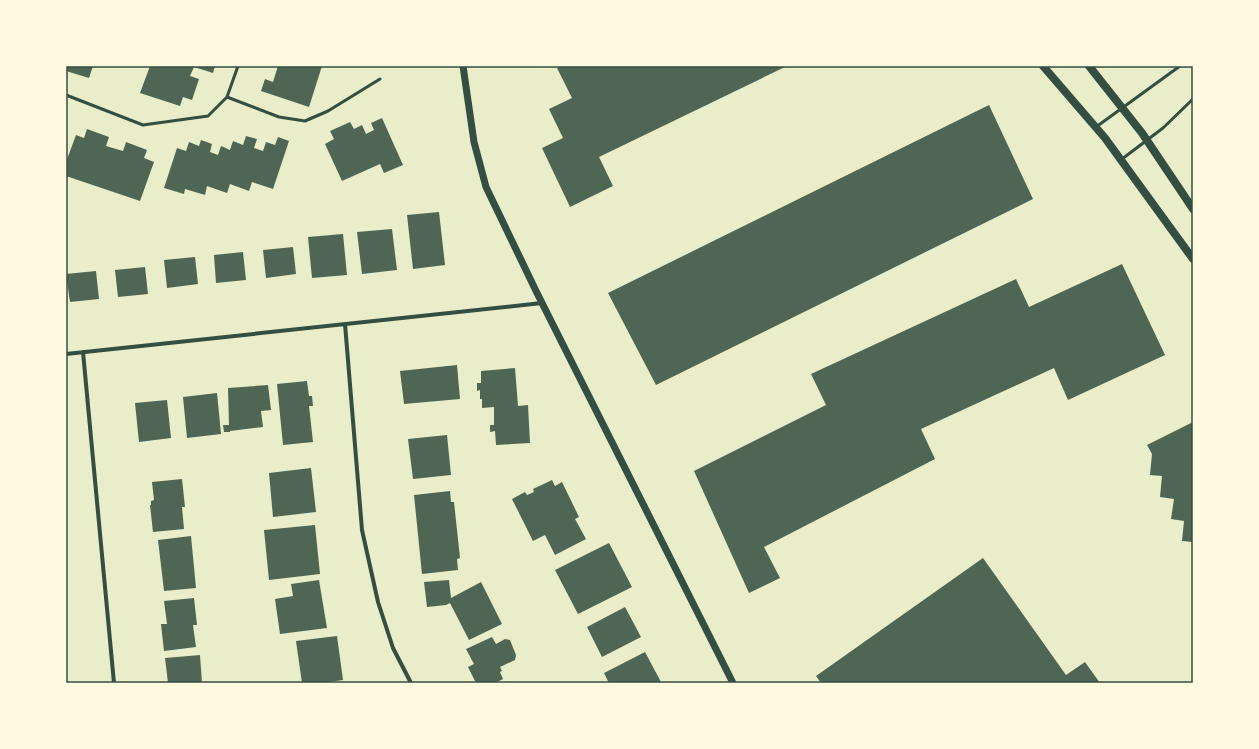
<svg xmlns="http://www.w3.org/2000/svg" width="1259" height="749" font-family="Raleway,sans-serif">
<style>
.building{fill:#4f6655}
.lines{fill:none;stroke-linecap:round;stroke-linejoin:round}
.service{stroke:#344e41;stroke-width:3}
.minor{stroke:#344e41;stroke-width:4}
.tertiary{stroke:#344e41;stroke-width:7}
.secondary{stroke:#344e41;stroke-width:8}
.neatline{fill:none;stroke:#344e41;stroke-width:1.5}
</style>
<rect width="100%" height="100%" fill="#e9edc9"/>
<path class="building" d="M66,66H93L89,78L66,71Z
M150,66H215L213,73L194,67L190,76L199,79L192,100L183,97L180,106L140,93Z
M278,66H322L309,107L261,91L265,79L273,82Z
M562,66H787L599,157L613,186L570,207L542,148L563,138L549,109L572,98L557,68Z
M989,105L1033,199L656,385L608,293Z
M382,118L403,165L384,173L380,164L342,181L325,144L334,139L330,131L350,122L354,129L362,125L366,134L374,130L371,123Z
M87,129L109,137L106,146L123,151L126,142L147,150L144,158L154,162L140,201L66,176V162L76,135L84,138Z
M246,136L257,139L254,148L263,151L266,142L275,145L278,137L289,141L273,189L252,182L249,191L230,184L227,193L207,186L205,195L185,189L184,194L164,188L177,148L186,151L189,142L199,146L201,140L212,144L210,152L218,155L221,146L230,150L233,141L243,145Z
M439,212L445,265L413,269L407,215Z
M392,229L397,270L362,274L357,232Z
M343,234L347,275L312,278L308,237Z
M293,247L296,274L266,278L263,250Z
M243,252L246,280L216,283L214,255Z
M195,257L198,284L167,288L164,260Z
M1122,264L1165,355L1068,400L1054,368L921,429L935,459L764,547L780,578L749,593L694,471L826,405L811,374L1016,279L1029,307Z
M145,267L148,294L118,297L115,270Z
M96,271L99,299L70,302L66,274Z
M457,365L460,399L404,404L400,371Z
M515,368L518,406L528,405L530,443L496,445L495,431L490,432V425H494V407L482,408V399H480V390L477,391V383H481V371Z
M307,381L309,396H312L313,406H309L313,442L283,445L277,384Z
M268,385L271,410L261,411L263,427L230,431V432H224L223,425H229L228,388Z
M217,393L221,434L187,438L183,397Z
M167,400L171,438L139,442L135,403Z
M1193,422V542L1182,541L1184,521L1171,519L1174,499L1160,497L1162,476L1150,475L1152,454L1147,445Z
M447,435L451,475L413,479L408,439Z
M311,468L316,512L273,517L269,473Z
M182,479L185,507H182L184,529L153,532L150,505H151V501L154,500L152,482Z
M552,480L555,486L562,482L579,517L575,519L586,539L555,555L545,535L533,541L512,499L525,492L527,495L534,492L533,489Z
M450,491L451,502H454L460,558L457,559L458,570L422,574L414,495Z
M315,525L320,574L269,580L264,530Z
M191,536L196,588L164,591L158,540Z
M609,543L632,587L578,614L555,570Z
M983,558L1066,675L1085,662L1100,683H821L816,676Z
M319,580L327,628L280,634L275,599L293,596L291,584Z
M449,580L451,598L481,582L502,624L469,640L450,603L446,605L427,607L424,582Z
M194,598L197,625H193L196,647L164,651L161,624H167L164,601Z
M625,607L641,637L602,657L587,627Z
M337,636L343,680L322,683H302L296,641Z
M492,637L496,644L505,639L510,640L516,655L515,660L500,667L502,671L500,672L503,679L495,683H476L468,667L474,664L466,649Z
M645,652L661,682L609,683L604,673Z
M200,655L202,683H168L165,658Z"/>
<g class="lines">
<path class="service" d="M66,95L143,125L208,116L227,97L238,66
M227,97L279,117L305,121L328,111L380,79
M1096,127L1180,66
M1122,159L1163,128L1193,99"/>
<path class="minor" d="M345,324L362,530L378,602L393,648L411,683
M83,352L114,683
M66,354L542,303"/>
<path class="tertiary" d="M463,66L474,142L486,187L537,293L733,683"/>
<path class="secondary" d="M1043,66L1105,138L1193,259
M1089,66L1142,133L1193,209"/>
</g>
<rect width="1259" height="749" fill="none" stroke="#fefae0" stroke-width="134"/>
<rect x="67" y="67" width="1125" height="615" class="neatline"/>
</svg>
